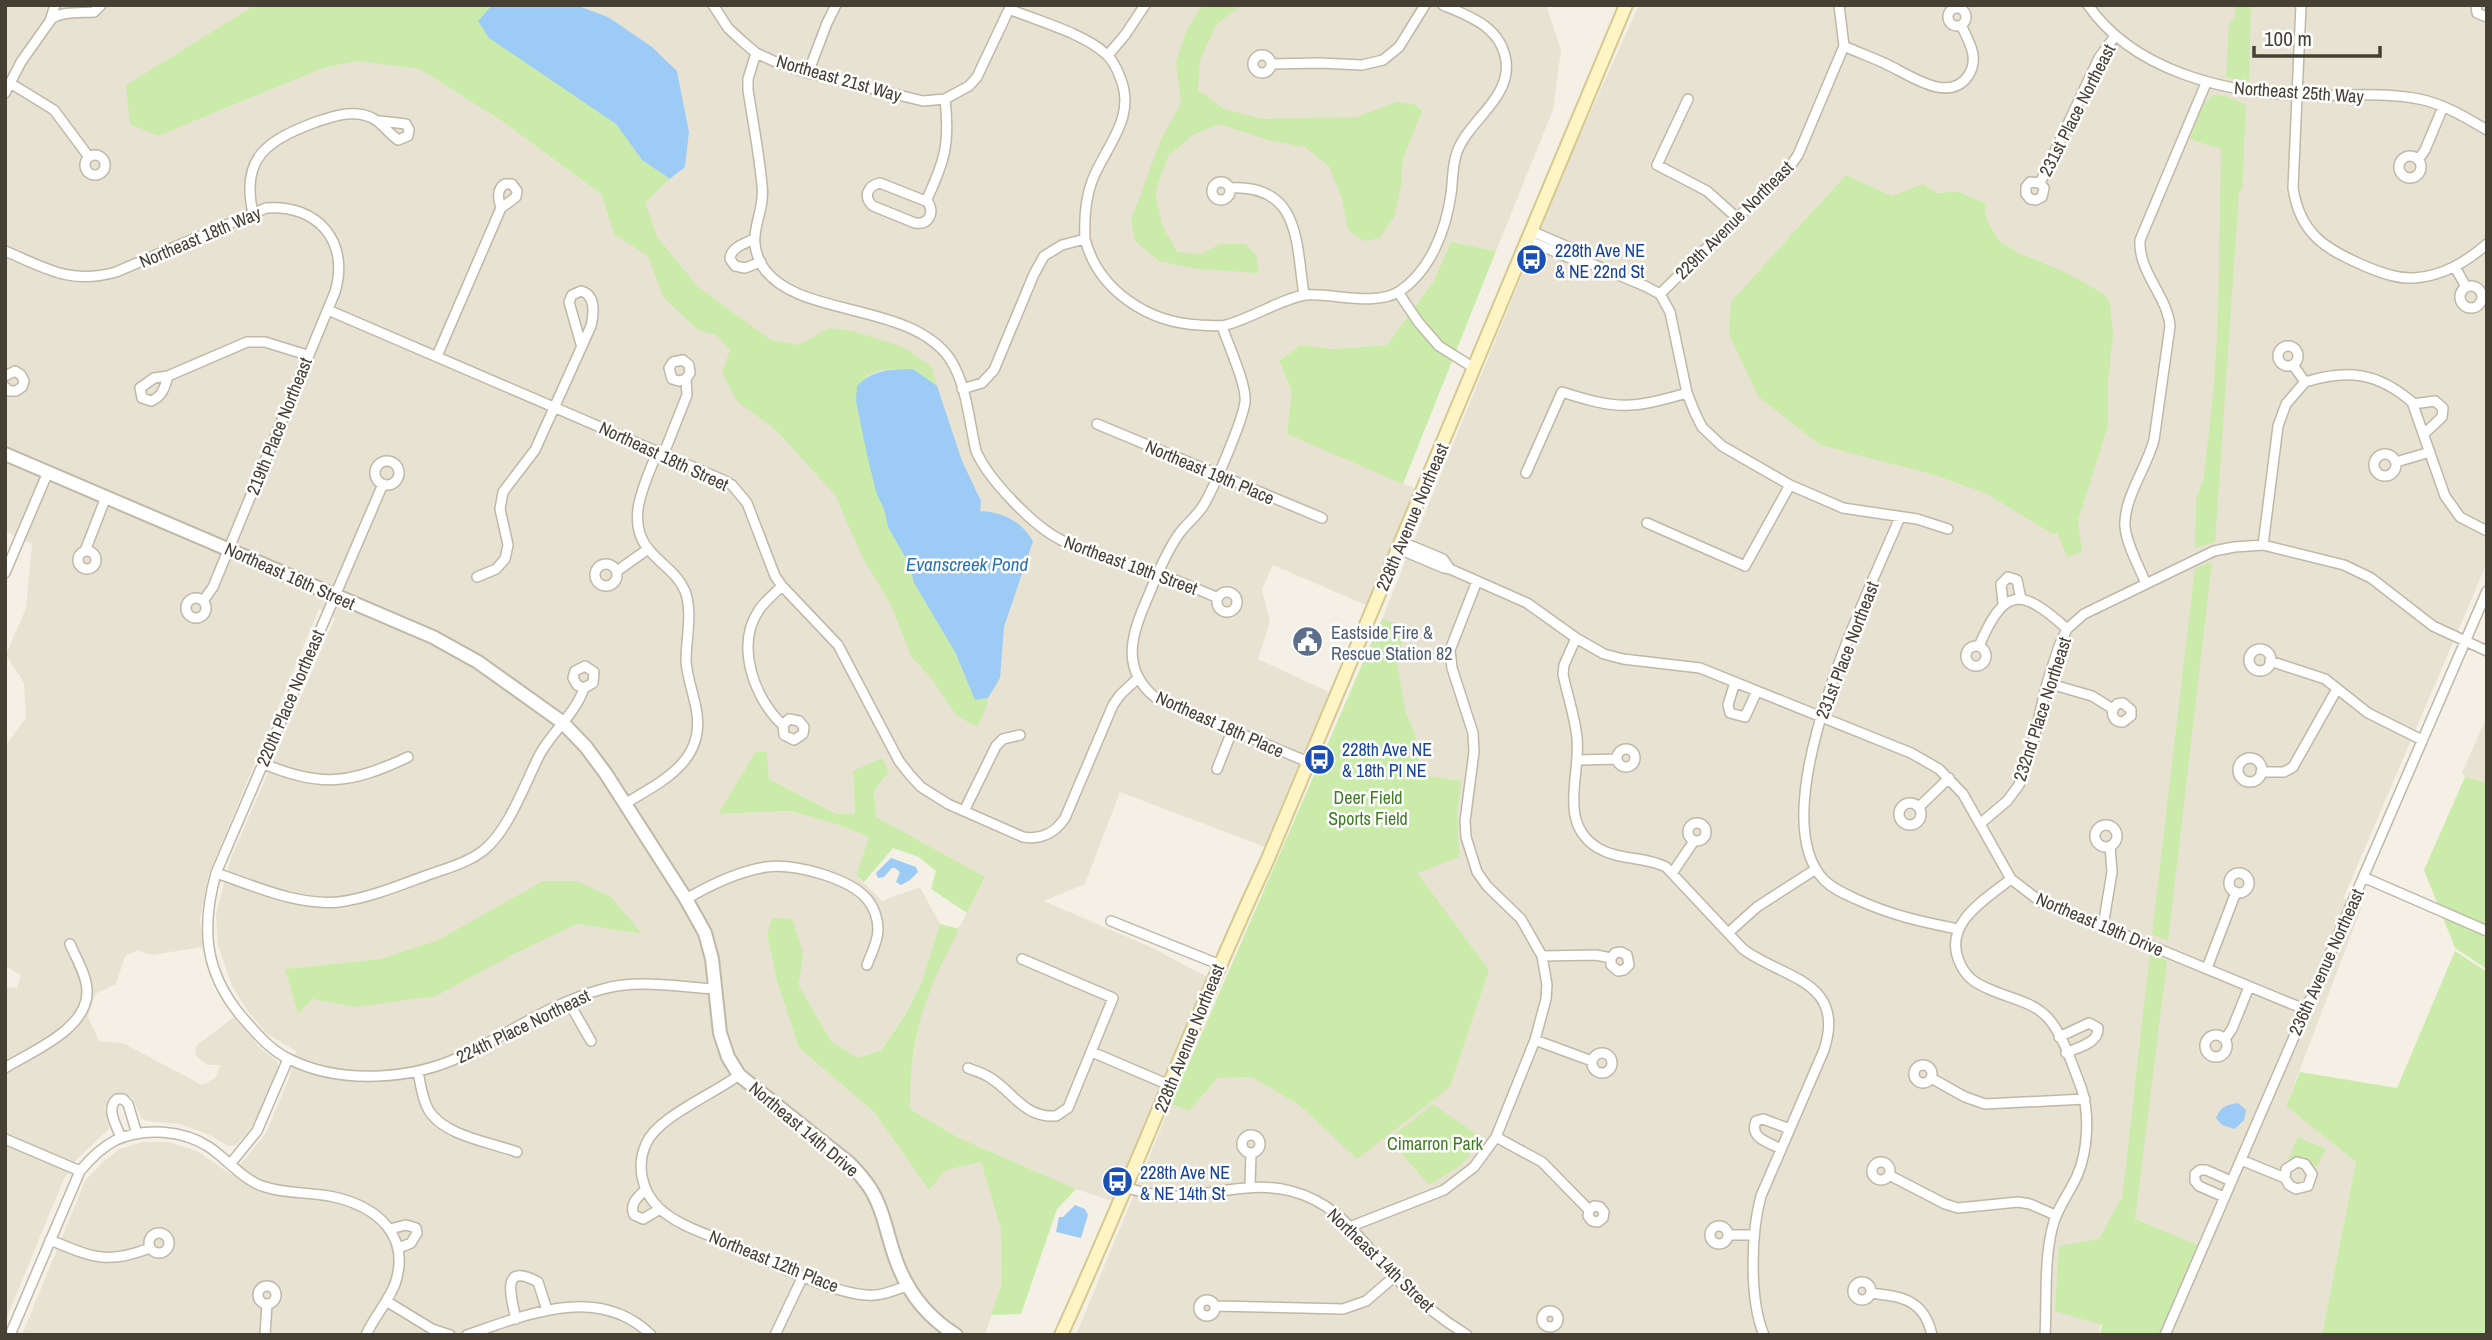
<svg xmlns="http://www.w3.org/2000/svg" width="2492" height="1340" font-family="'Archivo Narrow',sans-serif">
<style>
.residential{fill:#e8e2d2;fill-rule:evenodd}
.green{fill:#caebaa}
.water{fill:#9cccf5}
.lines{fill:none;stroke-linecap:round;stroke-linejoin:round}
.minor-casing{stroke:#c0b8a7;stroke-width:12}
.tertiary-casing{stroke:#c0b8a7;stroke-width:16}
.secondary-casing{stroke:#d6c891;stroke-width:16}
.minor{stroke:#fff;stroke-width:9}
.tertiary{stroke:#fff;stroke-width:12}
.secondary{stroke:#fff4c3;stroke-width:12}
.labels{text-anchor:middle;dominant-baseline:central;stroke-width:5;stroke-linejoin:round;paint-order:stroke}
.street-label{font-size:18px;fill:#464034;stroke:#fff}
.transit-label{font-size:18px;fill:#164399;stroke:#fff;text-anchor:start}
.service-label{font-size:18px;fill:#4e5e75;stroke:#fff;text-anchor:start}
.park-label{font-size:18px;fill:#407c23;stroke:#fff}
.water-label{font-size:19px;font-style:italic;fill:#2673b9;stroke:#fff}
</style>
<rect width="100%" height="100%" fill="#f4f0e5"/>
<path class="residential" d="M5,5H255L126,85L158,136L323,68L357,61L420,69L505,123L602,195L645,201L685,167L689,132L677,71L608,17L576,5H1546L1561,50L1553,110L1496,251L1451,242L1433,282L1387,345L1333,349L1300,345L1279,361L1292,390L1403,484L1418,489L1368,606L1273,565L1262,589L1270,622L1258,659L1329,692L1265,847L1120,792L1085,884L1044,901L1155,949L1207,977L1112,1201L1076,1189L959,1138L910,1109V1072L922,1009L937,970L985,878L876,817L874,790L853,771L855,815L838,814L769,779L767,752L756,751L718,814L790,811L836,824L869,837L856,875L882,901L920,887L940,924L922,981L905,1014L881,1050L858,1058L832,1042L799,986L803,953L767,935L777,981L799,1048L874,1112L929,1190L946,1170L981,1162L1001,1230L1002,1283L985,1335H22L85,1181L104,1161L120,1149L142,1142H168L197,1151L232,1175L266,1133L289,1078L296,1051L267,1034L247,1010L232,986L218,945L216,914L231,858L335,618L319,609L208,876L200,920L203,947L152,955L138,950L125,956L116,984L95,994L88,1017L99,1041L123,1043L202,1085L215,1078L221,1065H207L195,1055L196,1046L234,1017L261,1049L278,1062V1068L268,1093L253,1126L236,1145L228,1146L210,1135L180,1124L146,1121L141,1118L133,1098L124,1094L113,1095L107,1102L105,1108L109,1129L76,1160L63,1181L5,1322V987L17,988L21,975L5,966V746L26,718L24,683L6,655L26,608L32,544L5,531ZM515,897L640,934L577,924L512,955L355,1007L312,999L298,1014L285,969L380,959L438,940Z
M1639,5H2487V563L2343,899L2362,906L2286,1106L2356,1162L2322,1335H2122L2100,1325L2099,1335H1076L1171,1104L1189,1111L1218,1078L1252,1077L1299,1105L1357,1158L1450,1087L1489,970L1266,887L1382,619L1569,159ZM1845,175L1892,196L1957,191L1985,203V216L1997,240L2019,253L2065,272L2108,381V426L2078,521L2051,533L1985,493L1931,474Z
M2487,716V783L2465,777L2462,773Z"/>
<path class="green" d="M255,5H492L478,21L616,124L642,160L670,179L645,202L657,237L698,287L771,340L799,345L829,328L853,331L903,347L931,366L937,386L913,369L881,370L867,375L856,401L876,492L884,509L888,527L909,564L914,583L955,652L975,700L988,698L985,711L977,727L956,715L931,678L911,656L891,605L863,558L835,495L775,429L737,401L722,373L730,350L716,335L698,330L663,297L648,256L614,234L602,195L505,123L420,69L357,61L323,68L158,136L130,124L126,85Z
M1203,5H1242L1216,25L1200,60L1198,90L1224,109L1262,119L1356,117L1397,102L1414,104L1422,111L1403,158L1401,186L1394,217L1380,238L1364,241L1348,230L1342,198L1329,166L1305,147L1268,140L1219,124L1194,134L1168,156L1155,193L1162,225L1177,252L1202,254L1220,244H1245L1256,255L1259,273L1198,269L1159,261L1135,241L1131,220L1161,139L1181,103L1176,63L1186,31Z
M2235,5H2251L2249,82L2226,77L2229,23L2235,17Z
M2213,95L2226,96L2246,105L2242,190L2239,191L2215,542L2195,548L2196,500L2204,477L2214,385L2218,319L2221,149L2190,139C2196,126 2200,103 2213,95Z
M1846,175L1892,196L1923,184L1938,193L1957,191L1985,203V216L1998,240L2019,253L2065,272L2104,294L2110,302L2113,335L2108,381V426L2078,521L2082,552L2067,557L2057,533H2051L1985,493L1931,474L1820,445L1759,397L1729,335L1731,302Z
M1451,242L1496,251L1403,484L1287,434L1292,391L1279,361L1300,345L1333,349L1387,345L1433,282Z
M2212,562L2168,941L2152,934L2195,568Z
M1382,619L1406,627L1397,662L1405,710L1415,735L1421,775L1461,781L1457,813L1459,857L1417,873L1489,970L1450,1087L1357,1159L1299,1105L1252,1077L1218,1078L1189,1111L1171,1104Z
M756,751L767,752L769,779L837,814H855L853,771L882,758L889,772L874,790L876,817L985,877L967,913L931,889L936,871L919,857L893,848L864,882L856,875L869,837L836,824L790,811L718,814Z
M2465,777L2487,783V969L2455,948L2424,870Z
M543,881H576L611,897L642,934L577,924L512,955L436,996L355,1007L312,999L298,1014L285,969L380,959L438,940Z
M772,918L792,919L803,953L799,986L832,1042L858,1058L881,1050L905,1015L922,981L940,924L959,929C926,992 909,1036 910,1109L959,1138L1076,1189L1057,1209L1021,1314L991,1315L1002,1283L1001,1230L981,1162L946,1170L929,1190L874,1112L799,1048L777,981L767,935Z
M2455,951L2487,972V1335H2322L2356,1162L2286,1106L2300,1072L2397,1088Z
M2150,953L2167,961L2135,1219L2197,1245L2159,1335H2100L2102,1325L2055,1311L2059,1246L2099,1239L2120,1200H2122Z
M1433,1104L1483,1139L1460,1166L1429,1185L1389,1139Z
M2298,1137L2326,1149L2317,1167L2302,1157L2288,1159Z"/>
<path class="water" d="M492,5H576L608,17L652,47L677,71L689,132L685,167L670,179L642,160L616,124L489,38L478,21Z
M913,369L937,386L962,461L981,501L980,511C1003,512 1021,521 1033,541L1004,627L1000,678L988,698L975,700L955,652L914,583L909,564L888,527L884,509L876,492L866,450L856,401L857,386C874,369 890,370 913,369Z
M891,858L916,867L918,872L910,880L901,885L896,882L900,872L895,868H892L884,877L878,878L876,873Z
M2238,1103L2246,1110L2244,1120L2235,1129L2222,1125L2216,1118C2221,1107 2225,1105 2238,1103Z
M1075,1205L1085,1209L1088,1215L1081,1238L1056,1232L1059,1217H1063Z"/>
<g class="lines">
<defs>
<path id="minor" d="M713,5L728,28L742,41L756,53L778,63L808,73L923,101L945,99
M1839,5L1844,46L1798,155L1791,165L1660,294L1670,312L1687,393L1695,413L1702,427L1722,446L1790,485L1843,508L1917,519L1948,529
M2088,5C2133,70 2222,92 2296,95C2335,97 2381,91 2419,99C2444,104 2465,117 2487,130
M2301,5L2293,188C2300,235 2327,250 2367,267C2382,273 2398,279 2414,278C2443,276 2466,262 2487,244
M2476,5L2477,13L2487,17
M1948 17a9 9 0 1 1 18 0a9 9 0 1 1-18 0Z
M51,19C62,11 80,13 94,12L101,5
M1844,46C1857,52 1871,57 1884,63C1907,73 1948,105 1968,76C1980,58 1969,42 1961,25
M756,53L748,79V90C753,122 759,153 762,185C766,216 743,235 763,267C796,318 910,301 950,359C967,385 969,422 976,451C988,479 1033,526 1061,540C1087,554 1119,561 1148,570C1172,578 1195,588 1218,598
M1108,55L1125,35L1145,5
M1253 64a9 9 0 1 1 18 0a9 9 0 1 1-18 0Z
M1271,64L1319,63L1362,65L1383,60L1399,47L1425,5
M808,73L827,23L836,5
M10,83L54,110L89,157
M5,93L21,62L50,21L55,5
M1688,99L1657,165L1707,191L1736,217
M85 165a10 10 0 1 1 20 0a10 10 0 1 1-20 0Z
M2399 167a11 11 0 1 1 22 0a11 11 0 1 1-22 0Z
M2418,160L2425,150L2443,107
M1212 191a9 9 0 1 1 18 0a9 9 0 1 1-18 0Z
M880,183L928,202C935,214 928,225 915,223L873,206C863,197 867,186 880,183Z
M2040,183L2044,188L2042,197L2036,200L2030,199L2026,194V187L2030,182L2040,183L2099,58L2115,36
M1230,188C1301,184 1296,244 1304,295
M926,201C945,161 950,143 945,99L969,86L977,77L1011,5
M253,213C240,157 268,140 316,122C331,117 347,111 364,115C381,119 385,131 398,140L408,136L409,130L406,124L380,121
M754,239C744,244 731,247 730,259L735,266L745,268L761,262
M1085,239C1098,290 1148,323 1200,325C1209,325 1218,327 1226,325C1250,319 1285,297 1306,295C1334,293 1375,307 1400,291C1431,270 1446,229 1451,194C1453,180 1452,166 1457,152C1469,120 1511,98 1506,61C1501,27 1471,17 1443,5
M1527,240L1575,260L1587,262L1575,250L1531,231
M5,251C46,268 70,285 116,272L266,208C318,204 350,242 335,292L213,587L203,601
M1587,262L1645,286L1660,294
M2455,267L2466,287
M2460 297a11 11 0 1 1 22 0a11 11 0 1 1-22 0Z
M1398,292L1419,323L1439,346L1474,368
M328,310L723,480L732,485L747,503L775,576L782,586L838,645L899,761L910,775L921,787L948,804L1023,837C1042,840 1055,833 1065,818L1113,705L1120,695L1138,678
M1222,326C1228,345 1247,385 1245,402C1243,420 1213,490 1203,506C1196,517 1186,524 1179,534C1167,551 1158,572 1150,592C1134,629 1117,667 1156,698L1308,762
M2278 356a10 10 0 1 1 20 0a10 10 0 1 1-20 0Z
M437,356L501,208L516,197L517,191L512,184H505C496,189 498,199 501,208
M2293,365L2305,382C2347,369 2377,372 2412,402L2445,496L2460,517L2487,531
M5,376L15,371L21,375L24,381L22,387L16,391H9L5,387
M168,376C165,387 162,397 151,401L142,398L140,388L154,378L168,376L247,342H265L307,355
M962,389L982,383L994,370L1034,274L1044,256L1062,245L1085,239C1084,219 1085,200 1092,181C1106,145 1137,118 1120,77C1117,69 1113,60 1106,54C1083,33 1038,21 1009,9
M2413,404L2435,401L2443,408L2442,417L2424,434
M1097,424L1322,518
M664,453L687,395L686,379L690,373L689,365L683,360L673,362L669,368L672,379L679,381L686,379
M2374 465a11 11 0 1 1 22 0a11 11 0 1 1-22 0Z
M375 473a12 12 0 1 1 24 0a12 12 0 1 1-24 0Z
M2396,462L2430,452
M1526,473L1562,392C1618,410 1631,409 1687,393
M383,484L216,873C201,928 204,972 242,1017C256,1033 270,1050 289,1059C341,1085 413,1080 464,1055C510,1033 553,1002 603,989C638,979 678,987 714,989
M1900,517C1869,592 1759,811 1824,880C1833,889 1845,894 1856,899C1890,915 1922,922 1958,929
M1647,523L1745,566L1790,485
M2263,545L2278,426L2286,404L2305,382
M1399,549L1444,568L1450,569L1443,559L1402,542
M78 560a9 9 0 1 1 18 0a9 9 0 1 1-18 0Z
M85,551L106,497
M595 575a11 11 0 1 1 22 0a11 11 0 1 1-22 0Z
M1450,569L1527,603L1576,638L1604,654L1623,659L1700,668L1911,753L1939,769L1963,794L2011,879L2041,902L2103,926L2304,1009
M617,571L648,549
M5,573L48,472
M477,577L496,569L505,559L508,545L500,509L503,492L535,450L591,326C594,313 596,295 581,291L572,295L569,302L581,344
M2146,584C2139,566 2127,546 2125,527C2123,499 2147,467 2154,440L2170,326C2167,295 2138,272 2140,240L2206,83
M782,586C774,594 765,601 759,610C735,645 754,699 783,725L784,735L794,740L803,734L804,727L799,721L789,719L783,725
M1217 602a10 10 0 1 1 20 0a10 10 0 1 1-20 0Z
M186 608a10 10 0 1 1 20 0a10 10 0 1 1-20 0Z
M2003,603L2001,584L2008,577L2017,580L2021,599
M1576,638L1564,665L1563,674C1567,695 1575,716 1577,738C1581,775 1557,823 1598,848C1620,861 1644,856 1666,867L1743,949C1781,978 1847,980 1824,1050L1761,1196C1751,1232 1749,1300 1764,1335
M1979,646C2004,588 2020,586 2067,629
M1966 656a10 10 0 1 1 20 0a10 10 0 1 1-20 0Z
M2249 660a11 11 0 1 1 22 0a11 11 0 1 1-22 0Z
M2270,661L2325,679L2368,713L2422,740
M1735,682L1728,705L1730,713L1745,717L1757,691
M2047,683L2092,696L2113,709C2111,717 2115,722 2123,722L2131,716V710L2123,703L2117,704L2113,709
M1617 758a9 9 0 1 1 18 0a9 9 0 1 1-18 0Z
M2238 770a12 12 0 1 1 24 0a12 12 0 1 1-24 0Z
M1579,760L1617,759
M262,763C320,788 351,784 408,757
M1217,769L1232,731
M2261,772H2284L2293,767L2337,689
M1899 814a11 11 0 1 1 22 0a11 11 0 1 1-22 0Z
M626,803C663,781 707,760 696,708C693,692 687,677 686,661C686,639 693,612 685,591C678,574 662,565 650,551C623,521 646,482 658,450
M1919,807L1949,778
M964,811L996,746L1003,739L1020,735
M1688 832a9 9 0 1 1 18 0a9 9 0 1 1-18 0Z
M1981,823L2007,801L2019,785L2030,755L2047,683L2059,646L2067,629L2084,614L2214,551L2234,547L2263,545L2344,565L2371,578L2433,626L2487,651
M2095 836a11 11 0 1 1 22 0a11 11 0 1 1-22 0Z
M1673,872L1694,841
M216,873C255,886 297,906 339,902C369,898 398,886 425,876C444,869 468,863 484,850C509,830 525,783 540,754C552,732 576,713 584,688L593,683L594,672L585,666L575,671L573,678L577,685L584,688
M2229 883a10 10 0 1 1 20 0a10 10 0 1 1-20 0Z
M2363,877L2487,931
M2011,879C1986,899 1943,923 1959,961C1965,976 1974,983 1989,989C2008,998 2031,1001 2046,1016C2062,1031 2073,1067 2081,1087C2090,1113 2088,1151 2077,1176C2069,1194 2056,1209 2052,1229C2044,1262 2047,1300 2045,1335
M686,899C710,885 739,871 766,867C794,863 849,878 867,899C874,907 878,919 878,929C878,942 871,954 867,965
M1111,921L1218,964
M2103,926L2112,872L2110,846
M1728,933L1757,907L1816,869
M1542,956L1596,955L1611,958L1615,953L1621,952L1627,955L1629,965L1624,970L1618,971L1611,965V958
M2207,968L2236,892
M568,1001L591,1041
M2205 1046a11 11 0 1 1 22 0a11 11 0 1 1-22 0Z
M2059,1037L2089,1023L2098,1028C2099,1043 2078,1047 2066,1053
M2225,1039L2232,1029L2249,987
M1535,1040L1592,1061
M1092,1052L1169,1085
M1592 1063a10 10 0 1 1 20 0a10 10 0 1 1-20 0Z
M1914 1074a9 9 0 1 1 18 0a9 9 0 1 1-18 0Z
M5,1068C32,1051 88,1029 87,991C87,976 76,958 70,944
M968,1068C975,1071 983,1073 989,1077C1013,1091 1023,1118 1056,1116L1068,1108L1113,998L1022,959
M418,1071C420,1083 422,1098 428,1109C443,1136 490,1142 517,1152
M739,1075C714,1094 657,1117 646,1144C636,1166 642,1192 659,1208C678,1226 707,1234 731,1244C767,1260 827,1292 866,1295C880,1297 894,1290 907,1286
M1931,1078L1965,1097L1985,1104L2085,1099
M1242 1144a9 9 0 1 1 18 0a9 9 0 1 1-18 0Z
M1496,1137L1542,1162L1589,1210L1588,1216L1592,1221L1598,1222L1603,1218L1604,1212L1600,1207L1594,1206L1589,1210
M121,1138C117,1126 105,1109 117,1099H123L128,1104L137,1134
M5,1139L80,1171
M1781,1149C1768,1142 1749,1138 1756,1121L1763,1119L1790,1129
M2241,1160L2285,1178L2289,1185L2296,1189L2308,1186L2312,1174L2305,1164L2297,1162L2286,1169L2285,1178
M1872 1171a9 9 0 1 1 18 0a9 9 0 1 1-18 0Z
M231,1163L257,1131L288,1059
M1889,1175L1945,1204L1958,1208L2018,1202L2030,1204L2055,1215
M1250,1186L1251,1153
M1127,1188C1144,1193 1161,1197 1179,1196C1218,1194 1252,1181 1291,1191C1342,1204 1361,1243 1396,1278C1417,1300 1441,1319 1467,1335
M645,1190C638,1197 629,1204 634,1215L643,1219L660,1209
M2224,1197L2199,1186L2195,1181V1174L2200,1170H2206L2231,1181
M1710 1235a9 9 0 1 1 18 0a9 9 0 1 1-18 0Z
M1352,1226L1444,1190L1474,1167L1496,1137L1535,1040L1546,999L1547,985L1542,956L1521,919L1487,886L1477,872L1466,837L1465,821L1474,752L1473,733L1452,668L1450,650L1477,581
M390,1229L406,1225L416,1228L417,1233L411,1243L399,1248
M149 1243a10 10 0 1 1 20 0a10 10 0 1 1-20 0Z
M1728,1235H1753
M50,1240C92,1257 106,1265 150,1248
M1853 1291a9 9 0 1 1 18 0a9 9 0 1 1-18 0Z
M258 1295a9 9 0 1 1 18 0a9 9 0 1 1-18 0Z
M1871,1293C1902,1297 1924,1299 1932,1335
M1199 1308a8 8 0 1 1 16 0a8 8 0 1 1-16 0Z
M386,1301L432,1329L450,1335
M1215,1306L1343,1309L1366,1301L1394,1277
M1542 1319a8 8 0 1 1 16 0a8 8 0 1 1-16 0Z
M516,1319C511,1297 500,1261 538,1282L547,1310
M10,1335L80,1171C90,1159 102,1147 116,1140C144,1127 183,1130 209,1147C227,1159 244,1181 265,1187C287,1194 311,1192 334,1197C378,1207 411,1236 395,1284C388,1302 374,1317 366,1335
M265,1335L267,1304
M467,1335C526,1315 598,1283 651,1335
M775,1335L803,1276
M2165,1335L2487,591"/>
<path id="tertiary" d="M5,454L433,637L478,662L562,722L586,747L606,774L686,899L705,933L712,959L720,1033L728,1057L739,1075L849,1163C857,1171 864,1179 870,1188C884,1210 887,1236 896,1260C907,1291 927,1317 956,1335"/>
<path id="secondary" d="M1061,1335C1133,1178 1194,1017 1267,861L1626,5"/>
</defs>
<use href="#minor" class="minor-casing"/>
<use href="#tertiary" class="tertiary-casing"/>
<use href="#secondary" class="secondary-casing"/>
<use href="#minor" class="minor"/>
<use href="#tertiary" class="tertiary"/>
<use href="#secondary" class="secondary"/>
</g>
<defs>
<symbol id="bus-disc" viewBox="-11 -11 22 22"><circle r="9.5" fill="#1a4fb4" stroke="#fff"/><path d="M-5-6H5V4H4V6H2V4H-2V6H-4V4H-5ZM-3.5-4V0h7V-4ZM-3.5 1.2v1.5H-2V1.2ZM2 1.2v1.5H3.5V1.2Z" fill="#fff"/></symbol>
<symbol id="civic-disc" viewBox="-11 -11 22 22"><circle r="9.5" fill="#5c6f8a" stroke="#fff"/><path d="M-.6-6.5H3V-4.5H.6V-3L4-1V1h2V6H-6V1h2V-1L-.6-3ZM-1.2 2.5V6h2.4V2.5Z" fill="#fff"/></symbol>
</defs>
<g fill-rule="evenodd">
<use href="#bus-disc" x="1514" y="242" width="35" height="35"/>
<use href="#civic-disc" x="1290" y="624" width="35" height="35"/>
<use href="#bus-disc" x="1302" y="742" width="35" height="35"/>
<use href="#bus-disc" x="1100" y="1164" width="35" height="35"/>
</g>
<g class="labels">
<g class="street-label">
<text transform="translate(839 78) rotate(16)">Northeast 21st Way</text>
<text transform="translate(2299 92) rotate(4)">Northeast 25th Way</text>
<text transform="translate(2077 110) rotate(-63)">231st Place Northeast</text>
<text transform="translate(1734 220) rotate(-45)">229th Avenue Northeast</text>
<text transform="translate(200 237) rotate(-23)">Northeast 18th Way</text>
<text transform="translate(279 426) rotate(-68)">219th Place Northeast</text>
<text transform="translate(664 456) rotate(25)">Northeast 18th Street</text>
<text transform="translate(1210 472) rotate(23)">Northeast 19th Place</text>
<text transform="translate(1412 517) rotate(-67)">228th Avenue Northeast</text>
<text transform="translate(1131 565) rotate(20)">Northeast 19th Street</text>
<text transform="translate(290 576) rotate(24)">Northeast 16th Street</text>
<text transform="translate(1847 650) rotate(-69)">231st Place Northeast</text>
<text transform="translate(290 698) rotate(-67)">220th Place Northeast</text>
<text transform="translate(2042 709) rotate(-72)">232nd Place Northeast</text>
<text transform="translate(1220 724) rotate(24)">Northeast 18th Place</text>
<text transform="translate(2100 924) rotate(23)">Northeast 19th Drive</text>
<text transform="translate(2326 962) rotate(-66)">236th Avenue Northeast</text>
<text transform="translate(523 1026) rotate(-26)">224th Place Northeast</text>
<text transform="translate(1189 1038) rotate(-68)">228th Avenue Northeast</text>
<text transform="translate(804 1129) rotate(40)">Northeast 14th Drive</text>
<text transform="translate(1381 1260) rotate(44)">Northeast 14th Street</text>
<text transform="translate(774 1261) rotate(22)">Northeast 12th Place</text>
</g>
<g class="transit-label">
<text x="1555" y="250">228th Ave NE<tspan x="1555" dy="21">&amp; NE 22nd St</tspan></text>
<text x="1342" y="749">228th Ave NE<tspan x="1342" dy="21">&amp; 18th Pl NE</tspan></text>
<text x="1140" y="1172">228th Ave NE<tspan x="1140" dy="21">&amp; NE 14th St</tspan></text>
</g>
<g class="service-label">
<text x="1331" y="632">Eastside Fire &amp;<tspan x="1331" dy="21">Rescue Station 82</tspan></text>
</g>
<g class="park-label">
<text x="1368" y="797">Deer Field<tspan x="1368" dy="21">Sports Field</tspan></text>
<text x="1435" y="1143">Cimarron Park</text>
</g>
<g class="water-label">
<text x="967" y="564">Evanscreek Pond</text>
</g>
</g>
<rect width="2492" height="1340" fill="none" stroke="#464034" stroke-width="14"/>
<path d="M2254 46v10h126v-10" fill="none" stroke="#464034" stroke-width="3.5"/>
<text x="2264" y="46" font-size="21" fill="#464034" stroke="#ffffff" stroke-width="5" paint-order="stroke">100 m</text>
</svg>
